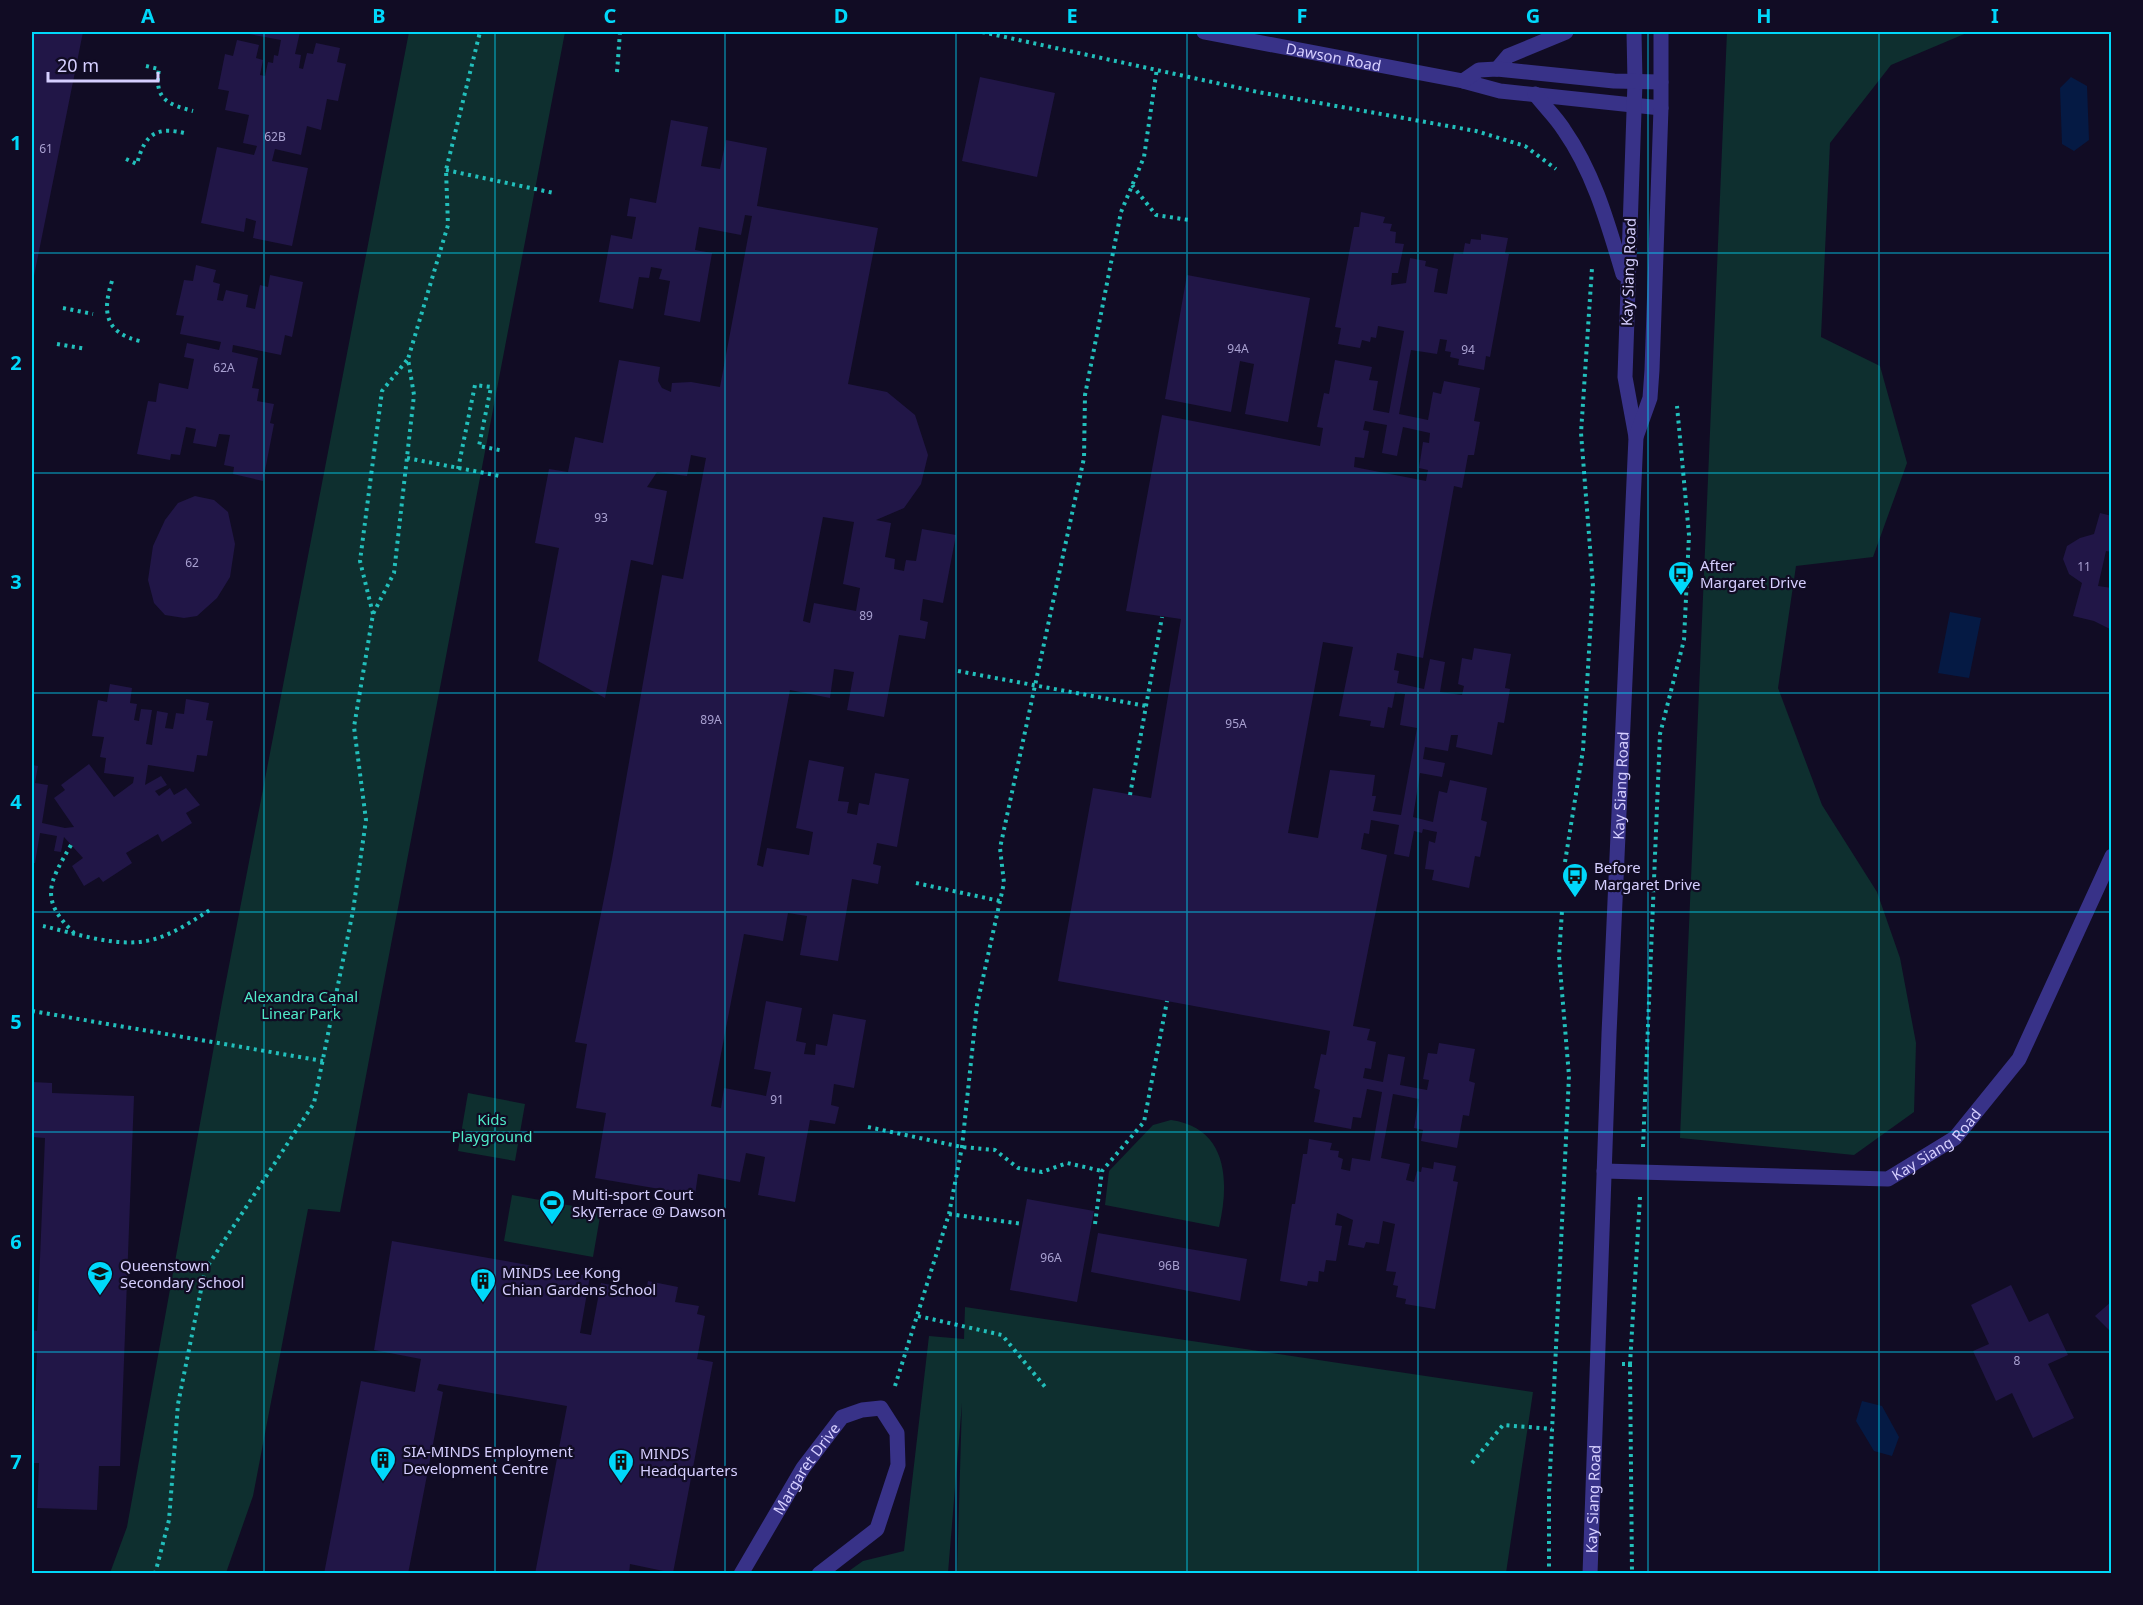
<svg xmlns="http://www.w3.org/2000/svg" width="2143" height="1605" font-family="'Noto Sans',sans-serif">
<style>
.green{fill:#0e2f2f}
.water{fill:#051a44}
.building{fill:#211647;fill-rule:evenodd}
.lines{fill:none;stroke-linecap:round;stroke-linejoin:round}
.path{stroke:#22bfbb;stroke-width:4;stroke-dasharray:3 4.5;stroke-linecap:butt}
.minor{stroke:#383288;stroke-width:15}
.tertiary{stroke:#383288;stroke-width:15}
.grid{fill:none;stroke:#00d8fa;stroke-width:1.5;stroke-opacity:0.55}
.labels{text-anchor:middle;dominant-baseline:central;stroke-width:4.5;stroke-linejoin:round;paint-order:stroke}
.number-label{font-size:12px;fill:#a9a1d1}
.street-label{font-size:15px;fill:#d6cfff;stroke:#110c24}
.poi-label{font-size:15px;fill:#d6cfff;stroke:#110c24;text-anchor:start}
.park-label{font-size:15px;fill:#4febc9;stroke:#110c24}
.neatline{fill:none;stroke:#00d8fa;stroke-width:2}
.grid-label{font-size:20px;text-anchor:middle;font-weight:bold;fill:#00d8fa}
</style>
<rect width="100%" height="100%" fill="#110c24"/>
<path class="green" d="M409,32H565L340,1212L308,1209L253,1496L226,1573H110L127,1527L222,1002Z
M1727,32H1969L1891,65L1830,143L1821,337L1880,366L1907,463L1873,557L1796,566L1778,688L1822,805L1877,892L1900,958L1916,1043L1914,1112L1854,1155L1680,1138Z
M468,1093L525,1104L515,1161L458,1151Z
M1171,1120C1227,1128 1230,1180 1219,1227L1105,1205L1109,1171L1153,1125Z
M512,1195L601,1211L593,1257L504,1241Z
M965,1307L1533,1392L1506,1573H957L962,1403L948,1573H846L863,1561L904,1551L929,1336L964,1339Z"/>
<path class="water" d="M2071,77L2087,86L2089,140L2074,151L2062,144L2060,88Z
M1950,612L1981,618L1969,678L1938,673Z
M1862,1401L1882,1406L1899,1437L1892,1456L1874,1451L1856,1421Z"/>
<path class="building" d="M32,32H83L32,286Z
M249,32H300L295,54L301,55L299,68L303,69L307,53L313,54L316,43L340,48L337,62L346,64L338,101L327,99L321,130L307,126L301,155L275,149L272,161L308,168L292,246L253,238L256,221L246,218L244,232L201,223L217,147L254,155L257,146L243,143L249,115L225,110L229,91L218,89L225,54L233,56L237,40L259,45L256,58L263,60L260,75L265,76L268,62L273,63L274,55L278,56L281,40L249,34Z
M980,77L1055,93L1037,177L962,161Z
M671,120L708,127L701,166L720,169L726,140L767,148L757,206L878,228L848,384L887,392L915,415L928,455L921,484L904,508L876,520L891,523L885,557L895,559L894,569L904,571L906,560L916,561L922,529L956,535L943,603L923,599L920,620L928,622L925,639L899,635L884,717L847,710L854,672L834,669L830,698L790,690L757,865L763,867L767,848L809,855L813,832L796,828L809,760L844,767L838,801L849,802L847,813L857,815L859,803L869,805L875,773L909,779L897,847L877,843L873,864L881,866L878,884L852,879L838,961L800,955L807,916L788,913L783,941L744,934L711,1106L721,1108L724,1088L766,1096L771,1072L754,1069L766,1001L802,1008L796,1041L806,1043L804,1054L815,1055L816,1044L827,1046L833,1014L866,1020L854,1088L834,1084L831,1105L839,1107L835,1124L810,1120L795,1202L758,1195L765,1157L746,1153L740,1182L698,1174L695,1195L595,1178L606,1113L576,1108L587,1044L575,1042L612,859L662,575L683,579L706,458L691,455L687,476L657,472L647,487L667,491L653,565L631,560L605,698L538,661L559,548L535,543L549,469L568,472L575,437L603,443L619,360L660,367L658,381L662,388L671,392L672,383L691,382L720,387L752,216L745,215L741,235L699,227L695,250L712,253L700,322L664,315L670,281L659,279L662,269L651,267L649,278L639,277L633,309L599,302L611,235L632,239L636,217L627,216L630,198L656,203ZM823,517L854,522L843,584L860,588L856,611L814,603L810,623L803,621Z
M1361,212L1385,217L1383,223L1392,224L1390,231L1396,232L1395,243L1404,244L1398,273H1392L1391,285L1406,283L1410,258L1426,261L1425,266L1438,269L1434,292L1447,294L1454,253L1463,254L1465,243L1470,244L1471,239L1481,240V234L1508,238L1505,253L1509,254L1490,357L1486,356L1484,370L1458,365L1459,359L1450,357L1451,352L1445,351L1447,340L1440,339L1437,354L1411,350L1399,414L1428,420L1433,392L1441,394L1444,381L1480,388L1474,421L1480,422L1474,455H1468L1462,488L1454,486L1423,658L1397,653L1394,670L1399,671L1397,683L1424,689L1430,659L1445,662L1440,692L1462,695L1464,686L1458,684L1462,658L1472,660L1474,648L1511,654L1505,688L1510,689L1504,723L1498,722L1492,755L1456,747L1458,735H1451L1448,751L1425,747L1423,759L1445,763L1442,777L1420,773L1413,817L1433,822L1439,791L1447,793L1450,780L1487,788L1481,820L1487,822L1480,857L1475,856L1469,888L1432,880L1434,870L1425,869L1429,841L1435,843L1437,832L1423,829L1422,833L1414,831L1409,857L1394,854L1399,825L1371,820L1369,834L1364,833L1361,849L1387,855L1353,1026L1370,1029L1367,1040L1376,1042L1371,1069L1365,1068L1363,1078L1383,1082L1388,1054L1405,1057L1400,1085L1427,1090L1429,1080L1423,1079L1428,1053L1437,1054L1439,1043L1475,1049L1469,1081L1475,1083L1469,1116L1463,1115L1457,1148L1421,1141L1423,1130L1414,1128L1419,1099L1393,1094L1381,1158L1410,1164L1406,1180L1414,1182L1417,1171L1421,1172L1422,1167L1433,1169L1434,1162L1456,1166L1453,1181L1458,1182L1435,1309L1405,1304L1406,1299L1396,1297L1398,1286L1393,1285L1396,1272L1386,1271L1395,1224L1383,1221L1379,1244L1366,1242L1364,1248L1348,1245L1353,1220L1337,1213L1335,1225L1342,1226L1336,1261L1326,1260L1324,1272L1319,1271L1318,1282L1308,1281L1307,1286L1280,1281L1292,1204H1295L1303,1154H1307L1309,1139L1332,1143L1330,1150L1339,1151L1338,1157L1343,1159L1341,1169L1350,1171L1352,1158L1370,1161L1382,1092L1367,1089L1361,1118L1353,1117L1351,1129L1314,1122L1320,1090L1314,1088L1321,1054L1326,1055L1330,1031L1058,981L1093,788L1151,798L1181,619L1126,611L1162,415L1320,446L1323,428L1317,427L1324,393L1329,394L1335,360L1372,367L1369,380L1378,381L1373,410L1389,413L1404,331L1378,326L1376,338L1371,337L1370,342L1362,340L1360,348L1338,344L1341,328L1335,327L1354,227H1359ZM1365,421L1387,425L1382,453L1397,456L1403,427L1430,433L1429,443L1423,442L1419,468L1428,470L1426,481L1354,467L1355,457L1364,458L1369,431L1363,430ZM1323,642L1353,647L1339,716L1371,721L1370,726L1384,728L1388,707L1392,708L1395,692L1405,694L1400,725L1417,728L1401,815L1373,811L1376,796H1372L1375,775L1330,770L1318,838L1288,833Z
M196,265L216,270L213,282L220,284L217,300L223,301L226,290L248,295L246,307L255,309L260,285L268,287L270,275L303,282L292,337L285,335L281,355L233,345L232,352L258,358L252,388L259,389L257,401L274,404L270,423L274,424L263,481L233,474L234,467L224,465L230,435L219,434L216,447L193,443L196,429L186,427L180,455L171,454L170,460L137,454L148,401L156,402L159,383L188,389L194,359L184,357L187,343L219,350L221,342L180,334L184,316L176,315L184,280L193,281Z
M1187,275L1310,298L1288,422L1245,414L1254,364L1240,361L1231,412L1165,399Z
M195,496L214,500L228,512L235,544L230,577L217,598L197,616L184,618L165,615L154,603L148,580L153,546L165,520L178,503Z
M2100,513L2112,516V552L2106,551L2098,586L2112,588V630L2094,621L2073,616L2082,583L2069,574L2063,559L2067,546L2080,538L2094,534Z
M110,684L132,688L130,703L137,704L134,720L139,721L141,709L152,710L146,744L152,745L157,711L168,713L165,728L173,729L176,713L184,714L186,699L209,703L206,720L213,721L207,756L197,755L194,772L148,765L145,785L161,776L167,785L155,791L159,796L170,788L174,795L186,788L200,805L186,813L192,823L162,842L158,834L126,853L132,863L103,882L99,877L84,886L72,866L83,858L64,837L61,852L54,851L57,836L40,833L35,863H32V765L38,766L35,783L48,785L42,823L65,828L74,827L54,798L65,790L61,785L89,764L114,797L133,783L134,777L104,773L106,758L100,757L104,737L92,736L98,700L107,702Z
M32,1082L52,1083V1093L134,1096L120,1466H99L97,1510L37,1508L39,1463H33L37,1351L32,1350V1330L37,1331L45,1138L32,1137Z
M1027,1199L1094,1211L1077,1302L1010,1290Z
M1098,1233L1247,1259L1240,1301L1091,1272Z
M392,1241L590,1276L580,1333L591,1335L601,1283L646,1292L648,1281L678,1287L675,1302L699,1306L697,1314L705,1316L697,1359L713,1362L673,1573L630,1564L629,1574H535L567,1406L439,1384L437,1390L443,1392L408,1574H324L361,1381L415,1392L421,1359L374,1350Z
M2011,1285L2029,1322L2048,1313L2068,1355L2048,1364L2074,1418L2033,1438L2012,1393L1996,1401L1973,1351L1989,1344L1971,1305Z
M2112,1301V1333L2095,1316Z"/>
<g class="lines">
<path class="path" d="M982,32L1258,92L1476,131L1525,146L1556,169
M146,66L159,69C154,99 167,104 193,111
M617,72L620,32
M126,159L137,164C145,132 158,126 188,134
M446,170L554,193
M1132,185L1156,215L1189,220
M112,281C102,312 105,333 140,341
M63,308L93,314
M57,344L86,349
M407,458L500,476
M458,469L475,385L491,387L479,446L504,451
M373,614L360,561L382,391L407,360
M958,671L1146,706
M1130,795L1162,617
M71,845C49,883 39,899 74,933
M1565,862L1583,750L1593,586L1581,433L1592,268
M916,883L1000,901
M43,926C74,933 114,947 146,941C170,937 192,921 213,908
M32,1011L323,1061
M868,1127L962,1147L995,1150L1018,1168L1042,1172L1067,1163L1102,1171
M1643,1147L1660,734L1684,640L1689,535L1677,406
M949,1214L1023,1224
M1095,1224L1102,1171L1144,1122L1167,1001
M918,1316L1002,1335L1046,1388
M1622,1364H1630L1640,1197
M1630,1364L1632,1574
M895,1386L949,1214L962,1147L977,1005L1004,883L1000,848L1084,458L1085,395L1121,212L1144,157L1157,68
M1472,1463L1503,1425L1552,1429
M155,1574L169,1520L178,1404L205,1270L314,1103L353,911L366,820L354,727L373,614L394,573L414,395L408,359L448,225L446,170L480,32
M1549,1574V1493L1569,1076L1559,956L1562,911"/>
<g class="minor">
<path id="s1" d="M1604,1171L1888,1179L1955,1138L2019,1059L2112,856"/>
<path id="s2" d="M741,1574L803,1468L842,1417L862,1410L881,1408L897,1433L898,1465L877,1529L819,1574"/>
</g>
<g class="tertiary">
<path id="s3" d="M1204,32L1463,81L1500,91L1661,108"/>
<path d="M1634,32L1635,82L1625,377L1636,437"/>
<path d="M1497,69L1508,56L1566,32"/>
<path d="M1463,81L1479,70L1497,69L1614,81L1661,82"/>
<path d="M1535,94C1544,106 1556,117 1564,130C1594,173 1608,224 1623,274"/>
<path id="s4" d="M1590,1574L1609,1034L1636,437L1650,398L1652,370L1661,108V32"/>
</g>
</g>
<path class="grid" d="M264,32V1574M495,32V1574M725,32V1574M956,32V1574M1187,32V1574M1418,32V1574M1648,32V1574M1879,32V1574M32,253H2112M32,473H2112M32,693H2112M32,912H2112M32,1132H2112M32,1352H2112"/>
<defs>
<symbol id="bus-pin" viewBox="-11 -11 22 30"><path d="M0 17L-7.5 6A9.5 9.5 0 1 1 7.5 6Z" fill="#00d8fa" stroke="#110c24"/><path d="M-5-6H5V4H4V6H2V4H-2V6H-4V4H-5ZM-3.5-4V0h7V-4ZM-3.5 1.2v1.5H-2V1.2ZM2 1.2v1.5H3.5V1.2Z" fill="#111"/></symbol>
<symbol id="stadium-pin" viewBox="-11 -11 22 30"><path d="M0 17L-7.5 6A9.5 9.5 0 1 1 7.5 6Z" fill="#00d8fa" stroke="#110c24"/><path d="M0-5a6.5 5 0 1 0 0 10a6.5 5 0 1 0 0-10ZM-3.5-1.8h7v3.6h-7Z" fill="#111"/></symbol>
<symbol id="school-pin" viewBox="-11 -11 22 30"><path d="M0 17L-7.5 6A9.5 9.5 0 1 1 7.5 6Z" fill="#00d8fa" stroke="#110c24"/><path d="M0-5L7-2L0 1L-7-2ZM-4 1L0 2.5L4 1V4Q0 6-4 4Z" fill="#111"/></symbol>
<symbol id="building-pin" viewBox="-11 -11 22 30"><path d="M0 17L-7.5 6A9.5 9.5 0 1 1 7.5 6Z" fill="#00d8fa" stroke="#110c24"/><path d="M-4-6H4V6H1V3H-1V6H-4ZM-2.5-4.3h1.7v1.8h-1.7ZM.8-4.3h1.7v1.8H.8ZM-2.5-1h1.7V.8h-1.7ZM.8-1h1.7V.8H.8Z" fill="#111"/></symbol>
</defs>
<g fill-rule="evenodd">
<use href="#bus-pin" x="1666" y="559" width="30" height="40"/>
<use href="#bus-pin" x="1560" y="861" width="30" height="40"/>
<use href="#stadium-pin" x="537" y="1188" width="30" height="40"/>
<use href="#school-pin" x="85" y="1259" width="30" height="40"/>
<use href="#building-pin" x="468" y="1266" width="30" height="40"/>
<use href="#building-pin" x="368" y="1445" width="30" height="40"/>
<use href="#building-pin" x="606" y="1447" width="30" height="40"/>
</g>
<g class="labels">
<g class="number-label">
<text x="275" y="136">62B</text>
<text x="46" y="148">61</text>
<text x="1238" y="348">94A</text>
<text x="1468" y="349">94</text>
<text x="224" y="367">62A</text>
<text x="601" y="517">93</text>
<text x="192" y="562">62</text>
<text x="2084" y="566">11</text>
<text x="866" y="615">89</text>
<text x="711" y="719">89A</text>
<text x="1236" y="723">95A</text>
<text x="777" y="1099">91</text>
<text x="1051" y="1257">96A</text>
<text x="1169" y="1265">96B</text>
<text x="2017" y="1360">8</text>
</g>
<g class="street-label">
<text stroke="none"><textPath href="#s3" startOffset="132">Dawson Road</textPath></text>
<text transform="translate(1628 272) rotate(-88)">Kay Siang Road</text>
<text stroke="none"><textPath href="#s4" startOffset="789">Kay Siang Road</textPath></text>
<text stroke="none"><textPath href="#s1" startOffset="344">Kay Siang Road</textPath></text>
<text stroke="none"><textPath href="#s2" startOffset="124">Margaret Drive</textPath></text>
<text stroke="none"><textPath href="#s4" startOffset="75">Kay Siang Road</textPath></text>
</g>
<g class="poi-label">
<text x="1700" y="565">After<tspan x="1700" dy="17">Margaret Drive</tspan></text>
<text x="1594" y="867">Before<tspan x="1594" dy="17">Margaret Drive</tspan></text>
<text x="572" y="1194">Multi-sport Court<tspan x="572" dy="17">SkyTerrace @ Dawson</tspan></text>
<text x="120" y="1265">Queenstown<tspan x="120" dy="17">Secondary School</tspan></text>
<text x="502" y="1272">MINDS Lee Kong<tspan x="502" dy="17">Chian Gardens School</tspan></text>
<text x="403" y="1451">SIA-MINDS Employment<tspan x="403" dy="17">Development Centre</tspan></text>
<text x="640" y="1453">MINDS<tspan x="640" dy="17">Headquarters</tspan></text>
</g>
<g class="park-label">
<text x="301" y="996">Alexandra Canal<tspan x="301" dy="17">Linear Park</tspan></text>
<text x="492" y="1119">Kids<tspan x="492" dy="17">Playground</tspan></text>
</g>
</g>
<rect width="2143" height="1605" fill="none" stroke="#110c24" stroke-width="66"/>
<path d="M48 72v9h110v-9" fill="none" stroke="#d6cfff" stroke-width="3"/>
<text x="57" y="72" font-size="18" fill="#d6cfff" stroke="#110c24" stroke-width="4.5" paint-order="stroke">20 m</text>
<rect x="33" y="33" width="2077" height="1539" class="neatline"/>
<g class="grid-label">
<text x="148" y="23">A</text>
<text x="379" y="23">B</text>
<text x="610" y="23">C</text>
<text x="841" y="23">D</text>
<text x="1072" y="23">E</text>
<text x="1302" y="23">F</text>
<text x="1533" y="23">G</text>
<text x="1764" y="23">H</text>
<text x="1995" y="23">I</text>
<text x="16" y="150">1</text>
<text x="16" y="370">2</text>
<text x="16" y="589">3</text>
<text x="16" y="809">4</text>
<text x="16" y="1029">5</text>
<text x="16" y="1249">6</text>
<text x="16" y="1469">7</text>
</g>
</svg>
